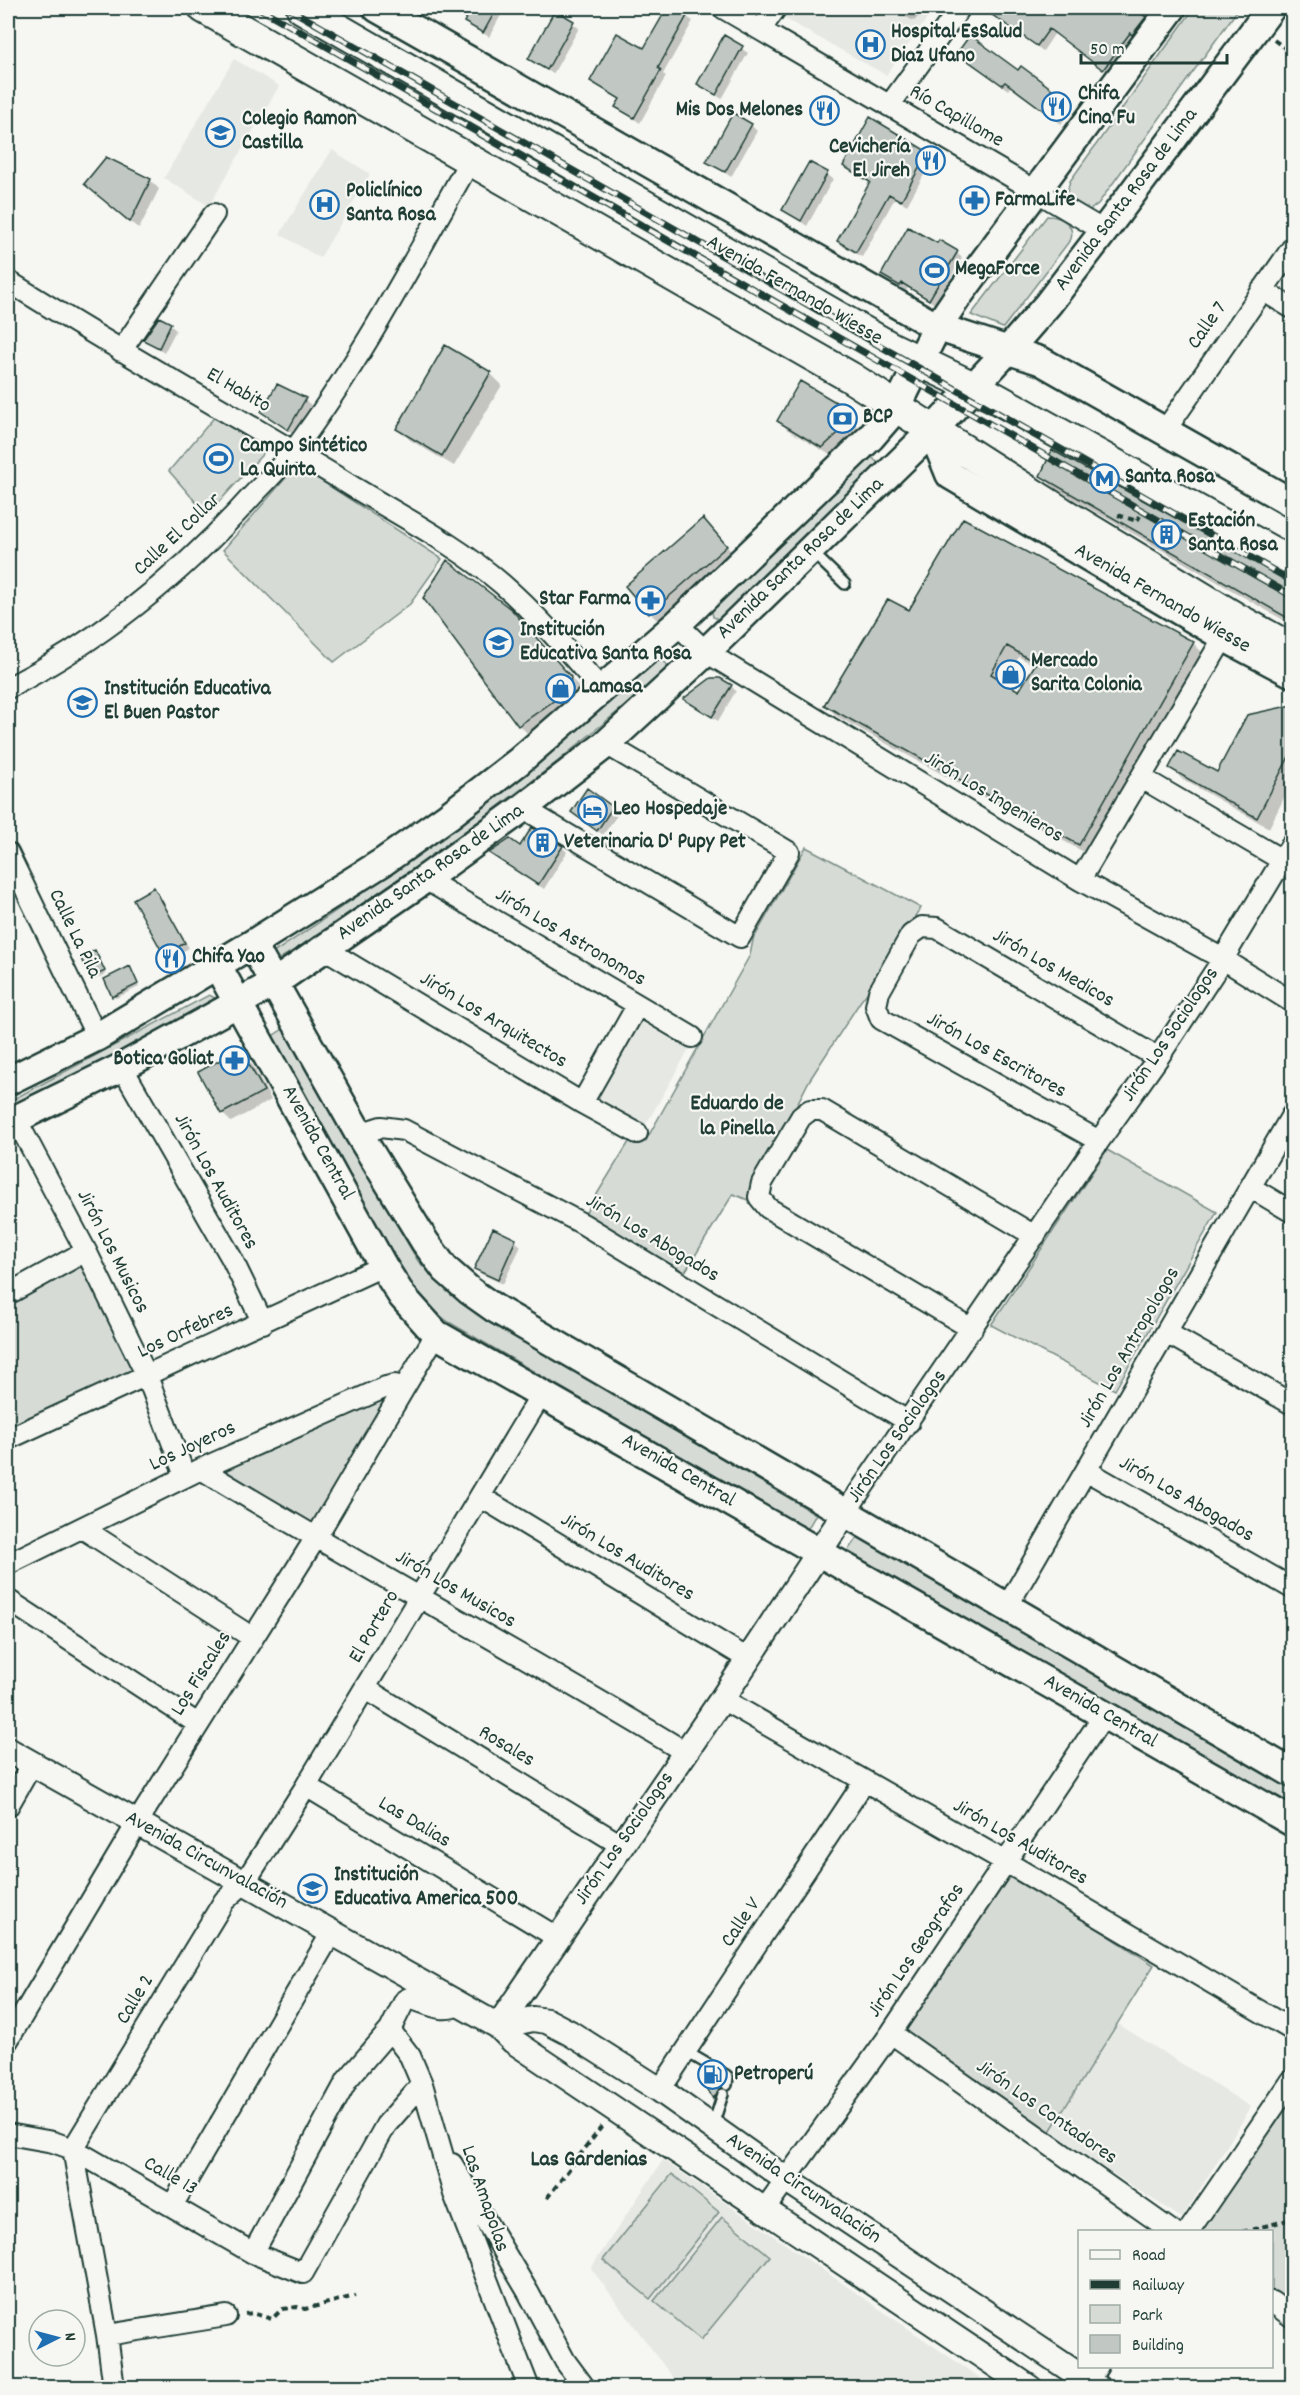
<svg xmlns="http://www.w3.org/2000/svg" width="1300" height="2395" font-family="Dekko,sans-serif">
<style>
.built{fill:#e6e8e4}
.green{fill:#d6dbd6;stroke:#7a8c85;stroke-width:1.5}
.shadow{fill:#0003;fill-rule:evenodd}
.building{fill:#c1c8c3;stroke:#1f3d34;stroke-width:1.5;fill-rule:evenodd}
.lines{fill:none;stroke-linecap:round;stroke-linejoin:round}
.service-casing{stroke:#1f3d34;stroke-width:14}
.minor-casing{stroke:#1f3d34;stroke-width:24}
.tertiary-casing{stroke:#1f3d34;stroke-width:28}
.secondary-casing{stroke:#1f3d34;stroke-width:32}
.primary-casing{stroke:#1f3d34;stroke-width:34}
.path{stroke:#1f3d34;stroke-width:4;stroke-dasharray:6 4.5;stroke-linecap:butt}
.service{stroke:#f6f6f2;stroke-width:9}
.minor{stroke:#f6f6f2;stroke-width:20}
.tertiary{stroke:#f6f6f2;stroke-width:24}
.secondary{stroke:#f6f6f2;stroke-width:27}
.primary{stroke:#f6f6f2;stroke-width:30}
.rail-casing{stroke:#1f3d34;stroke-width:7}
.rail{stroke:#f6f6f2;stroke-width:4.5;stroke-dasharray:14;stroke-linecap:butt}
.labels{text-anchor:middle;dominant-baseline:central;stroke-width:4.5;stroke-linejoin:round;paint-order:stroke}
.poi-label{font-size:21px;font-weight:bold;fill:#1f3d34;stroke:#f6f6f2;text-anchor:start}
.street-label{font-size:21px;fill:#1f3d34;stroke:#f6f6f2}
.neighbourhood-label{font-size:22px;font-weight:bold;fill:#1f3d34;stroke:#f6f6f2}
</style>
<rect width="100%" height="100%" fill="#f6f6f2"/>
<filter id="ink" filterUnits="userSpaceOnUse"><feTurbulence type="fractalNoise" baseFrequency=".0167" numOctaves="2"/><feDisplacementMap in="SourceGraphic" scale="12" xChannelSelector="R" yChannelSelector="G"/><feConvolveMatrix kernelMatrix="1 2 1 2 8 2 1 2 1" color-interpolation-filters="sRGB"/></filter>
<g filter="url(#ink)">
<path class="built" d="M786,8H935L886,75L780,16Z
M234,59L279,86L209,206L164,178Z
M332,150L370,174L320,258L280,234Z
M636,1019L689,1049L644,1128L592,1098Z
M1118,2024L1251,2107L1182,2218L1049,2133Z
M663,2160L993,2387H680L591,2268Z"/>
<path class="green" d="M1194,8H1239L1098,204L1090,210C1079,207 1073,202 1067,192L1070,181Z
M1047,216C1061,216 1075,224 1071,239L1003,328L971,315Z
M217,414L269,447L207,515L169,471Z
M869,454L880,465L721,620L713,617L711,608Z
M297,465L442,559L410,604L334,662L223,550Z
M659,656L670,668L557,762L450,843L299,947L276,961L270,955C353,900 437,843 515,781C564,741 612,698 659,656Z
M806,847L921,908L874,984L860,1002L809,1081L748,1200L733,1194L685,1272L583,1217L632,1137L645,1142L750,955L753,940Z
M209,995L215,998V1005L8,1114V1102Z
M283,1029L418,1261C438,1281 457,1300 480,1316L816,1514L807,1530L447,1321L416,1295L265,1041Z
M1107,1150L1217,1212L1115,1390L991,1325Z
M85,1261L141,1368L8,1431V1304Z
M384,1397L387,1400L315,1525L227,1476L225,1470L228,1465Z
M858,1536L1292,1789V1810L846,1553Z
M1012,1873L1154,1965L1049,2133L905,2031Z
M1292,2093V2307L1272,2293V2232H1198Z
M672,2174L719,2212L650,2299L603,2260Z
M722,2217L770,2256L701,2340L654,2301Z"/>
<path class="shadow" d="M474,8H505L489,37L466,22Z
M669,8H673L693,21L663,74L666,76L640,123L617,107L621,100L592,81L645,50Z
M888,8H927L914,21Z
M998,8H1158L1110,74L1055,33L1043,51L999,19L993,14Z
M556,12L579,28L553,74L530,59Z
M725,37L748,53L722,99L699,84Z
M965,58L1018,72L1021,68L1073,108L1061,124L1011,86L1008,90Z
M751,125L757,131L731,177L708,161Z
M927,153L933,159L907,205L895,198L862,257L844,247L839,241L871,183L845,166Z
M810,164L833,179L807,226L784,210Z
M150,180L159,189L139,229L95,193Z
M937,245L957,253L962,258L935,304L908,288L906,291L883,275Z
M170,325L176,330L164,353L145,340Z
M490,373L502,385L454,466L410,440L398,428Z
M277,386L305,400L311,405L294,434L263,412Z
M845,409L854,418L857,427L856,433L832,456L788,430L779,421Z
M1042,476L1283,579L1292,582V625L1054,488Z
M712,529L735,556L658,621L650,613Z
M424,598L514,615L582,690L531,737L519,725Z
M909,612L1193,643L1205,655L1091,856L838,717L826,705ZM1019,657L1036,666L1020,693L1004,684Z
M731,686L736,691L718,721L686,699Z
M1292,706V782L1269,828L1182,779L1171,768L1217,774Z
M588,790L618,814L603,835L573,812Z
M562,847L567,852L544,889L491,853L521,848Z
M154,889L159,894L189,948L170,959L165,954Z
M97,954L106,974L94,980L92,978Z
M132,970L139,987L116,998L113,996Z
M243,1055L252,1064L271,1100L231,1122L222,1113Z
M493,1230L515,1241L521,1246L503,1284L481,1274L476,1268Z
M720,2081L723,2084V2091L717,2101L707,2084Z"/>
<path class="building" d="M472,8H497L483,33L464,22Z
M667,8H676L688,14L658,68L661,70L634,118L615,107L620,99L590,81L617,33L644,48Z
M982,8H1133L1146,17L1132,35L1130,33L1103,70L1049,29L1037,46Z
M555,10L574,21L547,70L528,59Z
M724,35L743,46L716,95L697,84Z
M970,35L1018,70L1021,66L1068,101L1055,119L1005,82L1002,85L957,53Z
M733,113L752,124L725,172L706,162Z
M870,117L928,152L901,201L889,194L856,252L837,241L870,182L843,166Z
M106,157L151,179L130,222L84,184Z
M809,162L828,172L801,221L782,210Z
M908,227L937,243L939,240L958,251L929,300L902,283L900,286L881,275Z
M159,317L171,323L159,348L143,340Z
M445,345L491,372L442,456L396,429Z
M800,381L846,408L849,417L848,424L822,448L777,421Z
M277,384L306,398L288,430L261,412Z
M1052,450L1284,578L1293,580V621L1040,476Z
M703,518L727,546L649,614L625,586Z
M963,518L1194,642L1079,845L824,705L888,599L909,610ZM1007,646L1036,663L1019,691L991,674Z
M447,560L512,610L571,677L569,690L518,726L423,598Z
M711,678H720L732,685L712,717L683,699Z
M1293,705V749L1257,818L1169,768L1178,751L1217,772L1247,715Z
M587,788L613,807L597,831L571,812Z
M532,827L563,846L538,885L489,853L510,839L520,846Z
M154,887L185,943L164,955L133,899Z
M95,950L105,971L91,978L80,957Z
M130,966L138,984L112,997L104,979Z
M233,1053L243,1054L264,1091L221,1114L198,1072Z
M493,1228L516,1239L498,1280L474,1269Z
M717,2078L721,2080V2088L713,2099L705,2084Z"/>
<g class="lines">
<defs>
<path id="service" d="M812,552L845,584
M685,2051L726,2075L728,2077L727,2085
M713,2125L723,2094"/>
<path id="minor" d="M723,8L1104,231
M761,29L776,8
M889,106L960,8
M8,281C120,352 236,416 350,485C401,516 457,545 502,584C539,616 570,654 602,690
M1262,290L1292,308
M121,351L214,214
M1164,432L1292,248
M677,624L706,652L1080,880L1223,959L1292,1002
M8,688C101,640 182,574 252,496C266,481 282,466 295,449C363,358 415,257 471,159
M1142,778L1292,866
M523,808L740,937L789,852L606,744
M8,853L97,1037
M425,879L692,1037
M1080,880L1224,637
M325,949L582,1103L637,1133
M122,1067L231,1257L263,1323
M582,1103L637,1006
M16,1119L86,1251L147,1376L185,1476
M359,1134L381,1127L404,1130L583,1224L909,1422
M1099,1141L881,1019L876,1006L879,992L911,935L922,927L937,928L1158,1058
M1250,1187L1292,1212
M8,1294L86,1251
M972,1329L768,1208L759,1197L762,1183L801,1117L810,1110H822L1035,1236
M1167,1333L1292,1404
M8,1439L383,1266
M201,1469C361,1567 526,1655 685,1752
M1087,1471L1292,1588
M481,1497L748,1659
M845,1513L1099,1141L1158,1058L1223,959L1292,844
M82,1528L253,1638
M8,1564L201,1469L386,1387L395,1385L404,1388
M8,1600L198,1724
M1008,1605L1292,1115
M366,1689L621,1845
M722,1699L1006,1862L1292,2030
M306,1786L558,1938
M8,1806L32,1764
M390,2030L410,2056L422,2084L454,2194L529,2388
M891,2033L1173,2232
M8,2040L145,1810L315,1539L436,1334
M660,2090L864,1782
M8,2134L53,2142L73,2149L253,2253L303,2273L386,2125L422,2084
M452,2164L528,2292L565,2361L585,2388
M172,2206L332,1932
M764,2210L891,2033L1104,1715
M1188,2232L1292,2080
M253,2253L347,2080L390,2030L405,2000L409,1998C424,2002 443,2014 457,2005
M1272,2302L1292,2317
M107,2335L226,2316
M114,2388L107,2335L73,2149L224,1901L245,1882L306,1786L542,1393
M1084,2388L1098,2366"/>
<path id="tertiary" d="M8,1750L498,2026L513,2041L1030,2388
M498,2026L533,2019L547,2021L570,2033L660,2090L787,2180L1098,2388
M498,2026L722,1699L845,1513"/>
<path id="secondary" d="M377,8L937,327L1041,361L1292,503
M932,431L950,475L1224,637L1292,673
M252,944L359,1134L425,1242L445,1269L470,1291L494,1308L1292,1773
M217,965L383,1266L402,1296L436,1334L1292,1822
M8,1081L97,1037L252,944L383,862L448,816L518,762L677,624L871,437L897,407L937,327L956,299L1172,8
M8,1123L122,1067L274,983L425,879L523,808L606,744L706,652L932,431L1009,349L1048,304L1104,231L1271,8"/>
<path id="primary" d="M204,8L850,377L1061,512L1236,618L1292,649
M302,8L890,347L992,396L1292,563"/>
</defs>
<use href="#service" class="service-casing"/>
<use href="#minor" class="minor-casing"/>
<use href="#tertiary" class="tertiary-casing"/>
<use href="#secondary" class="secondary-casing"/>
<use href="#primary" class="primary-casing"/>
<path class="path" d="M1274,40L1292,53
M1118,515L1137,521L1140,516
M547,2198L603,2125
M1242,2232L1292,2219
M245,2314L252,2313L272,2319L282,2309L297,2307L305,2309L355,2296"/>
<use href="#service" class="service"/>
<use href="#minor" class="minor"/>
<use href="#tertiary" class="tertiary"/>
<use href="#secondary" class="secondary"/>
<use href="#primary" class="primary"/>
<defs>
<path id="rail" d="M259,8L1292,596
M288,8L1292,581"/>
</defs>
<use href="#rail" class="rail-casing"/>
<use href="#rail" class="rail"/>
</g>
</g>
<defs>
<symbol id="hospital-ring" viewBox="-11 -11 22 22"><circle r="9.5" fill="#f6f6f2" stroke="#1f6fb2" stroke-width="1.5"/><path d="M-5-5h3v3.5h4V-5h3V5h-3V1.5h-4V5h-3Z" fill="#1f6fb2"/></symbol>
<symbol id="restaurant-ring" viewBox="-11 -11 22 22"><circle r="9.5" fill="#f6f6f2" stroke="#1f6fb2" stroke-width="1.5"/><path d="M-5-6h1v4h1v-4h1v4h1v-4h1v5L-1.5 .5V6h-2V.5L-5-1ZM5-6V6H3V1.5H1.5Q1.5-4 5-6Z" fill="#1f6fb2"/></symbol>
<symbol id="school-ring" viewBox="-11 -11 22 22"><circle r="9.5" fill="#f6f6f2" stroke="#1f6fb2" stroke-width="1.5"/><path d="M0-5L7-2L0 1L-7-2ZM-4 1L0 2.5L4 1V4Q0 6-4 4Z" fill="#1f6fb2"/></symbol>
<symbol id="pharmacy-ring" viewBox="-11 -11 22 22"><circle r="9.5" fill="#f6f6f2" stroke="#1f6fb2" stroke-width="1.5"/><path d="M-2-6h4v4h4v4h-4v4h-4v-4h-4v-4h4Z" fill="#1f6fb2"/></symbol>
<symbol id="stadium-ring" viewBox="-11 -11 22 22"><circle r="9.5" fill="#f6f6f2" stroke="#1f6fb2" stroke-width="1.5"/><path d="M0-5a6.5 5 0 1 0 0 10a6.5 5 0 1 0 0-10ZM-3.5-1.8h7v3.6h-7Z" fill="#1f6fb2"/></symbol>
<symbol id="bank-ring" viewBox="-11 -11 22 22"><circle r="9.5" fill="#f6f6f2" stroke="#1f6fb2" stroke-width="1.5"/><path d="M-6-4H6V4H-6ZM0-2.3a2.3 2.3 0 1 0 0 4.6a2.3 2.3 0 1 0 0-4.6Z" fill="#1f6fb2"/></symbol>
<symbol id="metro-ring" viewBox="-11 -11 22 22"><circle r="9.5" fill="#f6f6f2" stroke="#1f6fb2" stroke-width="1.5"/><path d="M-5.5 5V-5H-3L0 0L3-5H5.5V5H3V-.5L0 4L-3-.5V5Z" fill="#1f6fb2"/></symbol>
<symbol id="building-ring" viewBox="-11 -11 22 22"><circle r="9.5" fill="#f6f6f2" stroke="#1f6fb2" stroke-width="1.5"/><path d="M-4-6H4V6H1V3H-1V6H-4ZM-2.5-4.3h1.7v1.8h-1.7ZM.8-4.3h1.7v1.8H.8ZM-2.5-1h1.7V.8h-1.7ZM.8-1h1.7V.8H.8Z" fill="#1f6fb2"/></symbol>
<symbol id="shop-ring" viewBox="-11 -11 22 22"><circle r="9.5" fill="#f6f6f2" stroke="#1f6fb2" stroke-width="1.5"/><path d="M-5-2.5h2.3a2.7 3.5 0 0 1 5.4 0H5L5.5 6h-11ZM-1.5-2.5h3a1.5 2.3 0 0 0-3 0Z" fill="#1f6fb2"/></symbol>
<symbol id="hotel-ring" viewBox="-11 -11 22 22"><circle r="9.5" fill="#f6f6f2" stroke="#1f6fb2" stroke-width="1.5"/><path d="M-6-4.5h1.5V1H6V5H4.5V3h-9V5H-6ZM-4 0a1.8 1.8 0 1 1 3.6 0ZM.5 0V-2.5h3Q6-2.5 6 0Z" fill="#1f6fb2"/></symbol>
<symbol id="fuel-ring" viewBox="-11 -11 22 22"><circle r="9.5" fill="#f6f6f2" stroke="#1f6fb2" stroke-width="1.5"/><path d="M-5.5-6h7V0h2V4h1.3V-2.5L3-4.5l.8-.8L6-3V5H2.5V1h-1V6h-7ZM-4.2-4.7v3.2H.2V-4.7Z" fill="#1f6fb2"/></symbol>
</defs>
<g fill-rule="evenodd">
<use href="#hospital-ring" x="854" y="28" width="33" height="33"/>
<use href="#restaurant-ring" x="1040" y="90" width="33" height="33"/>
<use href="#restaurant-ring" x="808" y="94" width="33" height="33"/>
<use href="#school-ring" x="204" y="116" width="33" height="33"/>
<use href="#restaurant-ring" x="914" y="144" width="33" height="33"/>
<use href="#pharmacy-ring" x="958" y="184" width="33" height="33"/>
<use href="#hospital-ring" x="308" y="188" width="33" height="33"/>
<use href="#stadium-ring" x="918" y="254" width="33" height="33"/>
<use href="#bank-ring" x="826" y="402" width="33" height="33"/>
<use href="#stadium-ring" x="202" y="442" width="33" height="33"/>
<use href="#metro-ring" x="1088" y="462" width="33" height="33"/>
<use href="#building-ring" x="1150" y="518" width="33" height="33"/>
<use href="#pharmacy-ring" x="634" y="584" width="33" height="33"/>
<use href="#school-ring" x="482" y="626" width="33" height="33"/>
<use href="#shop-ring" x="994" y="658" width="33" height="33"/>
<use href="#shop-ring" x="544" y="672" width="33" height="33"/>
<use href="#school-ring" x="66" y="686" width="33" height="33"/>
<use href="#hotel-ring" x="576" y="794" width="33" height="33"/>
<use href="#building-ring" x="526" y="826" width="33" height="33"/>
<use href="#restaurant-ring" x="154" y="942" width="33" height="33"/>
<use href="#pharmacy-ring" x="218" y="1044" width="33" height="33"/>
<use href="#school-ring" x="296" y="1872" width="33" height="33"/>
<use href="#fuel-ring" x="696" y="2058" width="33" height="33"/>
</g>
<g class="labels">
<g class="poi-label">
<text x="891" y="33">Hospital EsSalud<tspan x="891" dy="24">Diaz Ufano</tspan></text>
<text x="1078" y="95">Chifa<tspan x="1078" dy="24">Cina Fu</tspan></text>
<text x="803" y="111" text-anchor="end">Mis Dos Melones</text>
<text x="242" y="120">Colegio Ramon<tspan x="242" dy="24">Castilla</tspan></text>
<text x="910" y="148" text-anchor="end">Cevichería<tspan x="910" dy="24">El Jireh</tspan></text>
<text x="346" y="192">Policlínico<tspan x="346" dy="24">Santa Rosa</tspan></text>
<text x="995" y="201">FarmaLife</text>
<text x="955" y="270">MegaForce</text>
<text x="863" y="418">BCP</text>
<text x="240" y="447">Campo Sintético<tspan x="240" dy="24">La Quinta</tspan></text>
<text x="1125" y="478">Santa Rosa</text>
<text x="1188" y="522">Estación<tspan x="1188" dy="24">Santa Rosa</tspan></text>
<text x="630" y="600" text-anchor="end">Star Farma</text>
<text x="520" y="631">Institución<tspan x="520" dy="24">Educativa Santa Rosa</tspan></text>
<text x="1031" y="662">Mercado<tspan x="1031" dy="24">Sarita Colonia</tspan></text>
<text x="581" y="688">Lamasa</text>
<text x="104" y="690">Institución Educativa<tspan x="104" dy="24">El Buen Pastor</tspan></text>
<text x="613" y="810">Leo Hospedaje</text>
<text x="564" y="843">Veterinaria D' Pupy Pet</text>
<text x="192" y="958">Chifa Yao</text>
<text x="214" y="1060" text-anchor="end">Botica Goliat</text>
<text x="334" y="1876">Institución<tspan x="334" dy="24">Educativa America 500</tspan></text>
<text x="734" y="2075">Petroperú</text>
</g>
<g class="street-label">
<text transform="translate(956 117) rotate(30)">Río Capillome</text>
<text transform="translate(1127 200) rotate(-53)">Avenida Santa Rosa de Lima</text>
<text transform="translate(794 291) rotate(30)">Avenida Fernando Wiesse</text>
<text transform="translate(1208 326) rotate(-55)">Calle 7</text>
<text transform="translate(238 391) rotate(30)">El Habito</text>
<text transform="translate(178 535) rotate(-43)">Calle El Collar</text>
<text transform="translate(801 559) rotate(-44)">Avenida Santa Rosa de Lima</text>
<text transform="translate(1162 599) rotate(30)">Avenida Fernando Wiesse</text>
<text transform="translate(993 798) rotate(31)">Jirón Los Ingenieros</text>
<text transform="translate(431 873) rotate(-35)">Avenida Santa Rosa de Lima</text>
<text transform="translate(74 934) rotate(64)">Calle La Pila</text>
<text transform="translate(570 938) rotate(31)">Jirón Los Astronomos</text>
<text transform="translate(1053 969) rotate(30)">Jirón Los Medicos</text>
<text transform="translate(493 1021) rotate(31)">Jirón Los Arquitectos</text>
<text transform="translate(1171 1035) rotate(-56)">Jirón Los Sociologos</text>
<text transform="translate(996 1056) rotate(29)">Jirón Los Escritores</text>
<text transform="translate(317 1143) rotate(61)">Avenida Central</text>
<text transform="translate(215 1182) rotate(61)">Jirón Los Auditores</text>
<text transform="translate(652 1239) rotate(31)">Jirón Los Abogados</text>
<text transform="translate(112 1252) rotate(63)">Jirón Los Musicos</text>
<text transform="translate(186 1332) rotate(-25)">Los Orfebres</text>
<text transform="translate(1130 1348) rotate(-60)">Jirón Los Antropologos</text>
<text transform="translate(898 1437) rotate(-55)">Jirón Los Sociologos</text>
<text transform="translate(193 1447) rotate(-25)">Los Joyeros</text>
<text transform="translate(678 1471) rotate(30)">Avenida Central</text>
<text transform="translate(1186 1500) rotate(30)">Jirón Los Abogados</text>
<text transform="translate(627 1558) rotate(31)">Jirón Los Auditores</text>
<text transform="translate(455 1590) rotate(30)">Jirón Los Musicos</text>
<text transform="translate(375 1627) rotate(-60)">El Portero</text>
<text transform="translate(202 1674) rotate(-58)">Los Fiscales</text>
<text transform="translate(1100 1712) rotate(30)">Avenida Central</text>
<text transform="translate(506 1747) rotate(31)">Rosales</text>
<text transform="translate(414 1823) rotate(31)">Las Dalias</text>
<text transform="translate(625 1839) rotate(-55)">Jirón Los Sociologos</text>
<text transform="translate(1020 1843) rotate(30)">Jirón Los Auditores</text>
<text transform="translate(206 1861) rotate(29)">Avenida Circunvalación</text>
<text transform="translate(742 1923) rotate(-56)">Calle V</text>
<text transform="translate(917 1951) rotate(-56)">Jirón Los Geografos</text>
<text transform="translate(136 2000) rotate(-59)">Calle 2</text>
<text transform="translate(1046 2113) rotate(35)">Jirón Los Contadores</text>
<text transform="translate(170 2177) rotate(30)">Calle 13</text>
<text transform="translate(803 2189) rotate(34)">Avenida Circunvalación</text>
<text transform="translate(484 2199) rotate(71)">Las Amapolas</text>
</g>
<g class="neighbourhood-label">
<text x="737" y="1104">Eduardo de<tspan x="737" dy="25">la Pinella</tspan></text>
<text x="589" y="2160">Las Gardenias</text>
</g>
</g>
<rect width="1300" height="2395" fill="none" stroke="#f6f6f2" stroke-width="30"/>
<rect x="15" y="15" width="1270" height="2365" fill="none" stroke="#1f3d34" stroke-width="2" filter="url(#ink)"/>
<rect x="1078" y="2230" width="195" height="138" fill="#f6f6f2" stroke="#a0aca6" stroke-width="1.5"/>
<rect x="1090" y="2250" width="30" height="9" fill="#f6f6f2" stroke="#a0aca6" stroke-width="1.5"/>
<text x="1132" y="2260" font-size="18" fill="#1f3d34">Road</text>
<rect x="1090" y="2280" width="30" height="9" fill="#1f3d34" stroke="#a0aca6" stroke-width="1.5"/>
<text x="1132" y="2290" font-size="18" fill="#1f3d34">Railway</text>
<rect x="1090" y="2305" width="30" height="18" fill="#d6dbd6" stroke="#a0aca6" stroke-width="1.5"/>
<text x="1132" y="2320" font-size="18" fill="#1f3d34">Park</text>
<rect x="1090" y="2335" width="30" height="18" fill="#c1c8c3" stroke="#a0aca6" stroke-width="1.5"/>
<text x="1132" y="2350" font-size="18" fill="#1f3d34">Building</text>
<g transform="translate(57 2338) rotate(84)"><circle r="28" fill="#f6f6f2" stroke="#a0aca6" stroke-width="1.5"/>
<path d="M0-4.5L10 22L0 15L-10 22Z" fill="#1f6fb2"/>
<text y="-9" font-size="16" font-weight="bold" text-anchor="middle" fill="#1f3d34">N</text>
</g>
<path d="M1081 54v9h146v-9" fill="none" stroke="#1f3d34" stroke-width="3"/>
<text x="1090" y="54" font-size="18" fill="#1f3d34" stroke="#f6f6f2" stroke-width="4.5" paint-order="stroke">50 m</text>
</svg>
